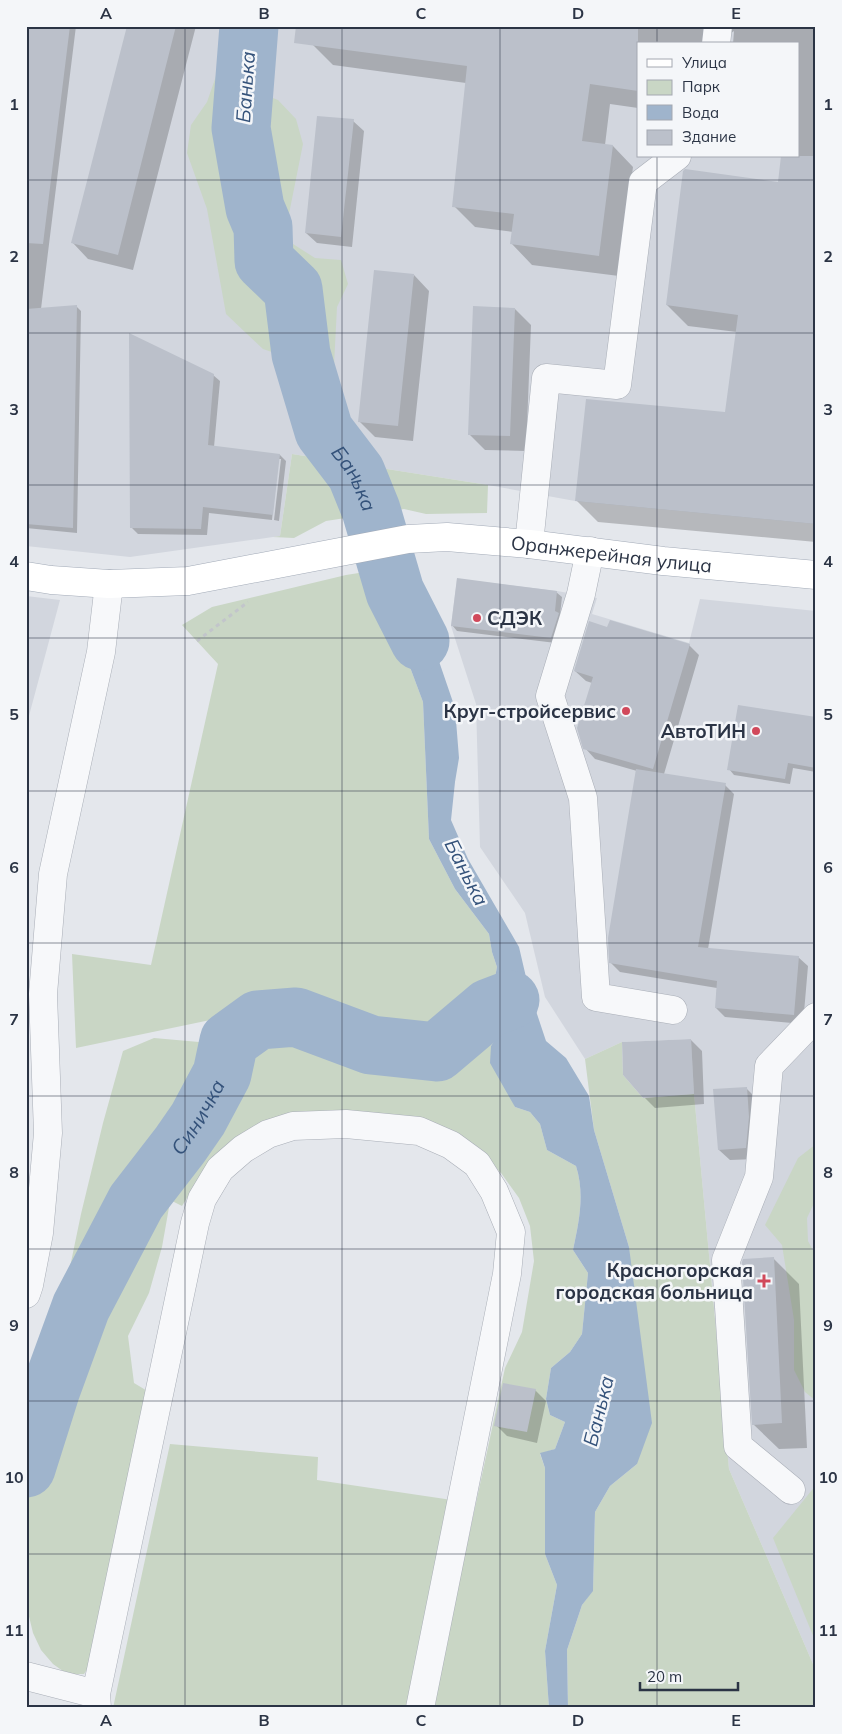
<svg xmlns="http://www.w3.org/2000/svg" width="842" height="1734" font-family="Mulish,sans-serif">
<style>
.built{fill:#d2d6de;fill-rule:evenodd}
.green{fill:#c9d6c5}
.water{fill:#9fb4cc}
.shadow{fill:#0003}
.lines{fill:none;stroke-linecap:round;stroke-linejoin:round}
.river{stroke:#9fb4cc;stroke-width:59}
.building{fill:#bbc0ca}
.minor-casing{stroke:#a9aeb7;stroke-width:29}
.major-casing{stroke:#a3abb8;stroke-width:29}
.path{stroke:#c2c5cb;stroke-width:3;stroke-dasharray:4 4;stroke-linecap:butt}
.minor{stroke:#f7f8fa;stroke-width:28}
.major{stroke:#fff;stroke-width:28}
.grid{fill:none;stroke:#2b3445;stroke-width:1;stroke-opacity:0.55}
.poi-dot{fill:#d1495b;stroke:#f4f6f9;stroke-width:2}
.labels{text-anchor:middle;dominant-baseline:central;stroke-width:5;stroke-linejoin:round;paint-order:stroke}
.street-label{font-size:19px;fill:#2b3445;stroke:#f4f6f9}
.poi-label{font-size:19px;font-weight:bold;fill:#2b3445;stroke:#f4f6f9;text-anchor:end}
.water-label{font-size:20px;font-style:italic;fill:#34527a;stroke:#f4f6f9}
.neatline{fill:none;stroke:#2b3445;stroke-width:2}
.grid-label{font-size:16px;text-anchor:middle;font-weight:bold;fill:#2b3445}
</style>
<rect width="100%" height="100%" fill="#e4e7ec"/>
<path class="built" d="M26,26H816V524L575,501L488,485L292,454L280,536L130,557L26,546ZM638,44H798V156H638Z
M457,579L557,591L597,598L592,614L689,643L700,599L816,611V1671L729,1469L694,1094L691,1039L622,1042L585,1059L545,997L525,913L480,847L476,704L451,626Z
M26,596L60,600L26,727Z"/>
<path class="green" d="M216,76L278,100L296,119L303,144L288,219L293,244L315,258L341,260L348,284L337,307L333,385L307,378L289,358L263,349L226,314L207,209L187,153L191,125L207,102Z
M292,454L488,485L487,513L426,514L404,509L326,521L294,538L273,537L280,536Z
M378,570L392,619L423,702L429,839L455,889L489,934L492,952L497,967L489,1008L490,1015L502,1030L491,1046L515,1107L530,1112L540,1124L547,1150L576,1166C585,1194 579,1222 573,1250L588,1273L582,1334L570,1352L551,1368L546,1399L550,1415L565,1422L555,1449L540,1454L545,1468V1554L557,1585L545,1651L549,1708H432L505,1368L522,1332L534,1261L530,1226L519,1198L501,1173L474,1148L449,1132L231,1142L213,1157L182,1206L172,1201L176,1168L162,1247L149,1293L128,1336L134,1383L149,1392L92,1662L84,1674H67L53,1664L41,1650L33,1633L26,1604V1379L51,1340L64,1296L81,1214L103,1123L123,1051L154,1038L199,1042L201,1073L181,1143L198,1119L222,1074L229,1041L258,1020L296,1017L371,1045L437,1052L488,1009L445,1024L385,1031L311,1008L239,1014L76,1048L72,954L151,965L218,664L182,625L212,607L346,575Z
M622,1042L623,1075L643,1098L694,1094L729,1469L816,1671V1708H568L567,1650L582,1605L593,1590L595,1512L610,1486L637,1464L629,1247L594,1130L585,1059Z
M816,1144V1199L807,1218L808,1241L816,1256V1401L805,1392L794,1370V1320L782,1245L765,1225L798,1158Z
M170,1444L318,1457L317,1480L452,1500L408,1708H113Z
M816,1485V1643L773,1538Z"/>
<path class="water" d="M406,565L455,708L459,758L455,782L451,820L468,859L519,947L529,990L546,1041L566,1058L589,1096L594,1130L629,1247L652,1423L637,1464L610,1486L595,1512L593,1591L582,1605L567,1650L568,1708H549L545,1651L557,1585L545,1554V1468L540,1453L555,1449L565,1422L550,1415L546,1399L551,1368L570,1352L582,1334L588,1273L573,1250C579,1222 585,1194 576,1166L547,1150L540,1124L530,1112L515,1107L490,1063L491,1046L501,1030L490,1015L489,1008L497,967L492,952L489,934L455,889L429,839L423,702L392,619L378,570Z"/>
<path class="shadow" d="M26,26H76L41,309L76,306L81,311L77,533L26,528Z
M128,26H196L133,270L88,259L73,243Z
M315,26H816V542L598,522L577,501L726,414L737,332L688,326L667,305L779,183L798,156V44H733L734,31L726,37L723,44H638V108L610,104L605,145L613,146L633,167L619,276L532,265L512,244L513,232L475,227L454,206L466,83L333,65L312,44Z
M353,121L364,131L352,247L317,243L306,233Z
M414,275L429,291L413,441L375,437L359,421Z
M515,309L531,325L526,451L485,450L469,434Z
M213,375L220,381L214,447L280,455L286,461L279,521L274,520L281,459H278L272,520L209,513L207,535L138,534L132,528Z
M556,592L562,597L560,615L564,619L556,643L457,631L452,625Z
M608,628L689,645L699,655L664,774L725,785L734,794L708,949L798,957L808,966L803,1024L725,1017L716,1008L717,988L620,972L611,963L637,771L595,759L585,748L592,683L586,681L575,671Z
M816,718V772L793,768L790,784L734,775L729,769Z
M691,1040L702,1051L704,1104L655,1108L644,1097Z
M746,1088L757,1099L756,1159L730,1160L719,1150Z
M773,1258L799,1284L807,1448L779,1449L753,1424Z
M535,1390L546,1401L537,1443L507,1436L496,1425Z"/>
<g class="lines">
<g class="river">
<path id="s1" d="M249,26L241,128L255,208L263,227L264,261L293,289L301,354L324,431L356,473L371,510L395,592L420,641"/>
<path id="s2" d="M26,1468L50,1392L81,1307L136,1202L180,1145L198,1119L222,1074L229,1041L258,1020L296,1017L371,1045L437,1052L489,1008L510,1000"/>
</g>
</g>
<path class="building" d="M26,26H70L43,244L26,243Z
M127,26H176L118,255L71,243Z
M296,26H638V91L590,84L582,141L613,145L599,256L510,244L514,214L452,207L467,66L294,43Z
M317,116L354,119L341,237L305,233Z
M781,156H816V524L575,501L586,399L725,412L738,315L666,305L683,171L685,169L778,182Z
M374,270L414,274L398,426L358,422Z
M77,305L73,528L26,524V309Z
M473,306L515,308L510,436L468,435Z
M129,333L214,374L208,445L280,454L273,515L203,507L201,529L130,528Z
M457,578L557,591L555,611L559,613L551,638L451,626Z
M610,620L690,644L653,769L583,749L577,728L593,677L574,671L589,621L607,627Z
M738,705L816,717V768L788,763L785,779L727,770Z
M636,769L726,783L698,947L799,956L794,1015L715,1008L717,981L609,963L608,938Z
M691,1039L694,1094L643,1098L623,1075L622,1042Z
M747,1087L749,1117L746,1148L718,1150L713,1089Z
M774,1257L782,1423L752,1425L742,1262L743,1259Z
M503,1383L536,1389L527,1432L494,1426Z"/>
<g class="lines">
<defs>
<path id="minor" d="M716,44L718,26
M529,544L546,378L617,385L643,182L677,156
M590,551L581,594L550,696L583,798L596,997L673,1010
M26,1294L29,1285L39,1233L48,1133L43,994L53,874L101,652L109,584
M791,1490L738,1446L726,1260L759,1177L769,1066L816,1017
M26,1676L96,1694
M97,1708L96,1694L195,1223L202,1199L220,1169L243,1149L268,1134L293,1126L346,1124L419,1131L451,1145L477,1164L494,1191L511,1232L507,1274L420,1708"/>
<g id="major">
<path id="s3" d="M26,576L51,580L109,584L188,581L408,539L447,537L529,544L663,561L816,575"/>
</g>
</defs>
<use href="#minor" class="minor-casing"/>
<use href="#major" class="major-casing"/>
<path class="path" d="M197,641L248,602"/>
<use href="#minor" class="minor"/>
<use href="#major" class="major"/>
</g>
<path class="grid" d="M185,26V1708M342,26V1708M500,26V1708M657,26V44M657,156V1708M26,180H816M26,333H816M26,485H816M26,638H816M26,791H816M26,943H816M26,1096H816M26,1249H816M26,1401H816M26,1554H816"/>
<g class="poi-dot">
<circle cx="477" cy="618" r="5"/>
<circle cx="626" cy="711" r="5"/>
<circle cx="756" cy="731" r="5"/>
<path d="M761.5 1273.5h5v5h5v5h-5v5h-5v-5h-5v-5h5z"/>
</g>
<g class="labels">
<g class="street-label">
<text stroke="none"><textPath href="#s3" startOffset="591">Оранжерейная улица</textPath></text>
</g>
<g class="poi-label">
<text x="487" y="618" text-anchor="start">СДЭК</text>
<text x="616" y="711">Круг-стройсервис</text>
<text x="746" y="731">АвтоТИН</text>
<text x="753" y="1270">Красногорская<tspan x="753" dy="22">городская больница</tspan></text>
</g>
<g class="water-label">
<text transform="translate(245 87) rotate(-86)">Банька</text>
<text stroke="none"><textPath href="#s1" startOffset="481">Банька</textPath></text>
<text transform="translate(467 872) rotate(63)">Банька</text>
<text stroke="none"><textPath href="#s2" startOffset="394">Синичка</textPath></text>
<text transform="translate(598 1411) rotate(-76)">Банька</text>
</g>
</g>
<rect width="842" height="1734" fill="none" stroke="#f4f6f9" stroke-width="55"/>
<rect x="637" y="42" width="162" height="115" fill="#f4f6f9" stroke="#a4a8b1"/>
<rect x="647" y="59" width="25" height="8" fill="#ffffff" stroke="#a4a8b1"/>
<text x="682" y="68" font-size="15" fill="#2b3445">Улица</text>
<rect x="647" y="80" width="25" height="15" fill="#c9d6c5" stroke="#a4a8b1"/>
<text x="682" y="92" font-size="15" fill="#2b3445">Парк</text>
<rect x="647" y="105" width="25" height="15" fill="#9fb4cc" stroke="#a4a8b1"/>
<text x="682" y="118" font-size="15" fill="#2b3445">Вода</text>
<rect x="647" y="130" width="25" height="15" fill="#bbc0ca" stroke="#a4a8b1"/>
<text x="682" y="142" font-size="15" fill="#2b3445">Здание</text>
<path d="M640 1682v8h98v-8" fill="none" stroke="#2b3445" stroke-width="2.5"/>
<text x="647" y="1682" font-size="15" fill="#2b3445" stroke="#f4f6f9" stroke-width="4" paint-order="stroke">20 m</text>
<rect x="28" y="28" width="786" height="1678" class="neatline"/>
<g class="grid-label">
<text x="106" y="19">A</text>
<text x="264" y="19">B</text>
<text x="421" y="19">C</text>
<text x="578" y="19">D</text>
<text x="736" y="19">E</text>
<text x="14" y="110">1</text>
<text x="828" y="110">1</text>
<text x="14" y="262">2</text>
<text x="828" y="262">2</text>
<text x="14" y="415">3</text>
<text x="828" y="415">3</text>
<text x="14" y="567">4</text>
<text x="828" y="567">4</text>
<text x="14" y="720">5</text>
<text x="828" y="720">5</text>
<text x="14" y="873">6</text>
<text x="828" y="873">6</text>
<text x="14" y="1025">7</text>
<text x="828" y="1025">7</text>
<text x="14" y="1178">8</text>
<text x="828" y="1178">8</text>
<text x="14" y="1331">9</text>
<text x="828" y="1331">9</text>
<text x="14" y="1483">10</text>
<text x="828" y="1483">10</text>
<text x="14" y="1636">11</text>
<text x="828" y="1636">11</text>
<text x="106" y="1726">A</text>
<text x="264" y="1726">B</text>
<text x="421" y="1726">C</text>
<text x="578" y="1726">D</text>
<text x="736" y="1726">E</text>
</g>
</svg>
